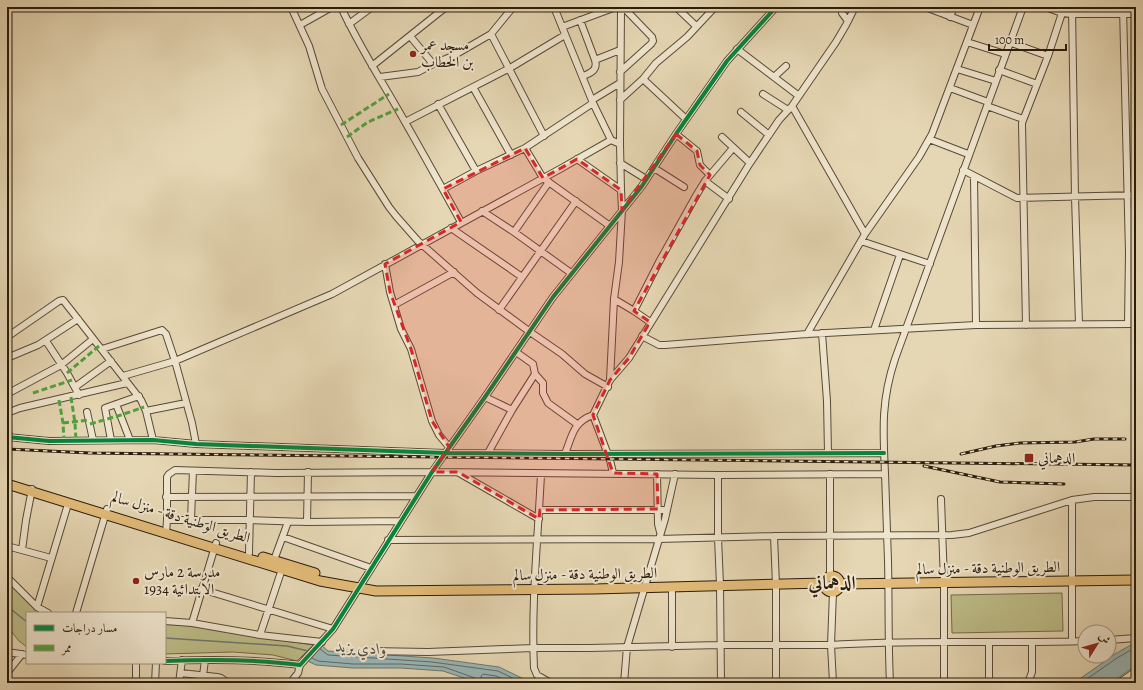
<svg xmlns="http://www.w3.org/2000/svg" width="1143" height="690" font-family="Alegreya,Amiri,serif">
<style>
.green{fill:#bdbc87;stroke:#736c49}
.water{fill:#9ab7b8;stroke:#6d7973}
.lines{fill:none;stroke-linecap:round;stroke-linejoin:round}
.shore{stroke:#626a62;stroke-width:1}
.stream{stroke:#6d7973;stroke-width:1.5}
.street-casing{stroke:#584b35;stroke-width:8}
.primary-casing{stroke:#291c0b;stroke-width:11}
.street{stroke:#efe5ce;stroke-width:6}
.primary{stroke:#e3bc7a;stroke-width:9}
.rail-casing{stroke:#291c0b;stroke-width:3}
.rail{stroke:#efe5ce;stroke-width:1.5;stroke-dasharray:4.5;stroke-linecap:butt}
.quiet{stroke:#51a13e;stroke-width:3;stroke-dasharray:6 3;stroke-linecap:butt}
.cycleway-casing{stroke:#efe5ce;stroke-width:6}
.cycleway{stroke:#00873e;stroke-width:4}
.marked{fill:#d62828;fill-opacity:0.2;stroke:#d62828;stroke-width:3;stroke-dasharray:8 5;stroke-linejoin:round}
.poi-dot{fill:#8f2418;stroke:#efe5ce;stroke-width:1.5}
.labels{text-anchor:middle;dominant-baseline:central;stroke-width:4;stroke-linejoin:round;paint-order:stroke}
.poi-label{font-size:15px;fill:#291c0b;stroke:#efe5ce;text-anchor:start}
.street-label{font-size:15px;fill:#291c0b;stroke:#efe5ce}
.water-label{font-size:16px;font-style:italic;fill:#4b4a3f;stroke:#efe5ce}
.district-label{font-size:19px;font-weight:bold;fill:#291c0b;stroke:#efe5ce}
</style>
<rect width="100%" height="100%" fill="#e6d7b4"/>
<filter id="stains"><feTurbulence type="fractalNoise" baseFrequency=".005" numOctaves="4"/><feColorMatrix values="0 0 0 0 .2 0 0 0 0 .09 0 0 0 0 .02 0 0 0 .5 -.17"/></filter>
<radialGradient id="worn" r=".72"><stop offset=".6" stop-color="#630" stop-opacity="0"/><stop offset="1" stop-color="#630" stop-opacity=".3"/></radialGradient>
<path class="green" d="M7,580L39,613H27V647L19,641L7,626Z
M1062,593L1063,631L952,633L951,595Z
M165,623L178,624L313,645L297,661L273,655L233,652L165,654Z"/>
<path class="water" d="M1136,642V665L1111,683H1074L1115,654Z
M319,643L328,651L433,658L499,667L532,683H479L443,671L401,668H353L316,665L301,658L313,645Z"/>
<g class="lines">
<path class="shore" d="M320,649L328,655L432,662L498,671L523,683
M312,658L318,661L353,664H401L444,667L475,678L477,680L478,683
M483,683L481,676L483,674L496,676L512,683
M1081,683L1117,658L1136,647"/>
<path class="stream" d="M7,606L27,622
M165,638L287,646L308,651"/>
<defs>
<path id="street" d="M291,7L309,46L322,89L358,158L389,207L396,216L418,241L477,293L530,332L562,354L585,374L608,387
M341,7C357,42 378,75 397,108C419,146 440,184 461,222
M554,7L593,103L611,140
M676,7L696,26
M842,7V13L848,21
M925,7L973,25
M1045,7L1062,13L1072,14H1136
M1072,7L1075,197L1079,324
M1123,7L1129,253L1128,324
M950,17L954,7
M580,20L595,60
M349,24L372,7
M300,25L332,7
M562,27L616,7
M491,34L544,136
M410,36L433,64
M967,42L1005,54
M1009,42L1048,56
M737,49L799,96
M372,66L446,7
M957,69L996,81
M999,70L1037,84
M620,72L651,44L653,41L652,37L623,7
M583,76C591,73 598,70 595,60L620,50
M380,77L418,72L433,64L453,56L491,34L513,7
M774,77L786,66
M643,79L686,119
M473,87L511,155
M950,88L988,102
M763,94L788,110
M592,100L620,83
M620,100L643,79L656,63L687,37L715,7
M438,104L476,171
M792,106L865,234
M987,106L1023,119
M741,112L769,135
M405,122L510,68L565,35
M676,134L697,151L700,165L710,175
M722,137L750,163
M929,139L968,154
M525,148L543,178L610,226
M577,159L621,190
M620,163L646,179
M654,168L684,187
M963,170L1017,198L1136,195
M974,176L976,325
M705,181L729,199
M443,189L476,171L525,148L593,103
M482,211L514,232L571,273
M451,228L522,277
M514,232L549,182
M861,241L930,264
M385,264L390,292L401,329L411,349L432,421L439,435L449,447
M614,299L634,311L650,322
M394,305L454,272
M499,310L576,201
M634,311L659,262L697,194L705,181L733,148
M1026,325L1022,123L1048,56L1062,13
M874,330L900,255
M822,333L827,401L828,453
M807,334L865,234L919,157L932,134L980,7
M642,336L659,345H665L807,334L976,325L1136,324
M7,337L59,301L63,300L141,400L146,411L153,440
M46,341L67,373L79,395
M102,349L162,330L166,334L175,361L332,294L560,169L611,140L620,144
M516,352L533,364L535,374L543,383V393L548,403L577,424
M7,358L38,345L78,319
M123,376L175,361L192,423L196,444
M610,380L614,299L619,262L622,210L621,190L620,144L621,7
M75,387L111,361
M7,394L61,365L93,339
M485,397L512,410
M116,404L130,440
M146,411L186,403
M87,412L93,440
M7,413L20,408L127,383
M7,425L9,437
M7,437L49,441L153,440L196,444L445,453L565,454L884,453
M111,440L105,408L139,396
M488,453L512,410L535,374
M565,454C572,436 573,422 593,415
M459,473L539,519
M613,473L610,460L593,415L610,380L629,358L750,163L779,120L792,106L836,42L846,25L855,7
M541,474C538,538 531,603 534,668L537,675L551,683
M657,474L658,524L660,532
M830,474V575
M718,475V537L720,585L721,683
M166,497L416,496
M941,499L944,582V683
M540,510H667
M191,519L193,471
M167,520H250L307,522L401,521
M307,522L308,472
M166,534L167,520V477L169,474L175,470L276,473L432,472L718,475L885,474
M774,536L776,585V683
M283,537L371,568
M388,540L658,539L774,536L952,535L969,533L1072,500L1094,497H1136
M7,546L51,558
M22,550L26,520L32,489
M249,553L251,472
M274,560L288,522
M7,577L37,607L48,613
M201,589L333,629
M37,607L68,504
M76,613L107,509
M165,621L192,623L260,635L322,642
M192,623L216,543
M260,635L283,566
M1109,640L1136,638
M1072,641V500
M989,643V683
M672,647V586
M369,651L428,652L533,648H589L720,645H831C915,639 1000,644 1085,641
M7,652L27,655
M165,661C210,659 255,659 300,665L333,629L432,472L485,397L553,297L642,186L676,134L727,61L776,7
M7,673L22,654
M181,673L217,677L221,678L228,683
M136,683V663
M155,683L156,663
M179,683L182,660
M202,683L205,660
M290,683L298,673L300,665
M624,683L627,647L665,519L675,474
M833,683L831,645L833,592
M890,683C888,642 889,602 888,561C887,532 886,503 885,473C883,430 881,401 895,359L1023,7
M1028,683L1032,672V642
M1119,683L1136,671"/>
<path id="primary" d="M7,484L320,581L376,591L594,589L824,583
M263,557L315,573
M824 584a8 8 0 1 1 16 0a8 8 0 1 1-16 0Z
M841,584L1136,580"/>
</defs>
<use href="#street" class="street-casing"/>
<use href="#primary" class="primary-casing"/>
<use href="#street" class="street"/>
<use href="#primary" class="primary"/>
<defs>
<path id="rail" d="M7,449L90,453L1136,465
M961,454L996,446L1020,443L1075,442L1094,439H1125
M924,466L1000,482L1064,484"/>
</defs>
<use href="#rail" class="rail-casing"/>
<use href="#rail" class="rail"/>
<path class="quiet" d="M341,125L389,94
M347,137L368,122L398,109
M67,373L99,346
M33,393L72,380
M71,397L75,423L76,441
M59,400L63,423L64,441
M63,423L89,420
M90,424L121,415L144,407"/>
<defs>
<path id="cycleway" d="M7,437L49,441L153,440L196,444L445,453L565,454L884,453
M165,661C210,659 255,659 300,665L333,629L432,472L485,397L553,297L642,186L676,134L727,61L776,7"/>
</defs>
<use href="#cycleway" class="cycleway-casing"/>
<use href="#cycleway" class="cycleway"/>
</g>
<path class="marked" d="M676,134L697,151L700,165L710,175L634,311L650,322L629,358L610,380L593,415L613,473L657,474L658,509L540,510L539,519L458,472H432L449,447L432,421L411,349L390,292L385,264L461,222L443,189L525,148L543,178L577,159L621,190L622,210Z"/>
<g class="poi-dot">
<circle cx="413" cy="54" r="4"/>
<rect x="1024" y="453" width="10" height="10" rx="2"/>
<circle cx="136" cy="581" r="4"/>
</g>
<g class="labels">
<g class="poi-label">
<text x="421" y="45">مسجد عمر<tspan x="421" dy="17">بن الخطاب</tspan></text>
<text x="1038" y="458">الدهماني</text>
<text x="144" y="572">مدرسة 2 مارس<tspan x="144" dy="17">1934 الابتدائية</tspan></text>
</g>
<g class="street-label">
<text transform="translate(181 517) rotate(17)">الطريق الوطنية دقة - منزل سالم</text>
<text transform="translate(988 568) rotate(-1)">الطريق الوطنية دقة - منزل سالم</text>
<text transform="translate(585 574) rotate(-1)">الطريق الوطنية دقة - منزل سالم</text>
</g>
<g class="water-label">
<text transform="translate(361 648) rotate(4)">وادي يزيد</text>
</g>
<g class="district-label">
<text x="832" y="583">الدهماني</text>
</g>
</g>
<rect width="1143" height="690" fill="none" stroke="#e6d7b4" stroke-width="24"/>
<rect x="8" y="8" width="1127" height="674" fill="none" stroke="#291c0b" stroke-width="2"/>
<rect x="12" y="12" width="1119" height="666" fill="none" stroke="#291c0b"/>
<rect x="26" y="612" width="140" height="52" fill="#efe5ce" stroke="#a09580"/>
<rect x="34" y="625" width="20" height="6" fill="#00873e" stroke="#a09580"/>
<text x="62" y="632" font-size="12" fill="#291c0b">مسار دراجات</text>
<rect x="34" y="645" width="20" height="6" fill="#51a13e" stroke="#a09580"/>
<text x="62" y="652" font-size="12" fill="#291c0b">ممر</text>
<g transform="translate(1097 644) rotate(53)"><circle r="19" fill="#efe5ce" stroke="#a09580"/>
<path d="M0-3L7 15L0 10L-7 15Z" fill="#8f2418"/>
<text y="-6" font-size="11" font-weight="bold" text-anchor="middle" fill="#291c0b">ش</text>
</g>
<path d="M989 44v6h77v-6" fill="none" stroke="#291c0b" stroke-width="2"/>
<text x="995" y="44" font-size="12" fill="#291c0b" stroke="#efe5ce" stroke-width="3" paint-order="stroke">100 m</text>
<rect width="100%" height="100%" filter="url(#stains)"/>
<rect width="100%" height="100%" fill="url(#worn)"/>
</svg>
